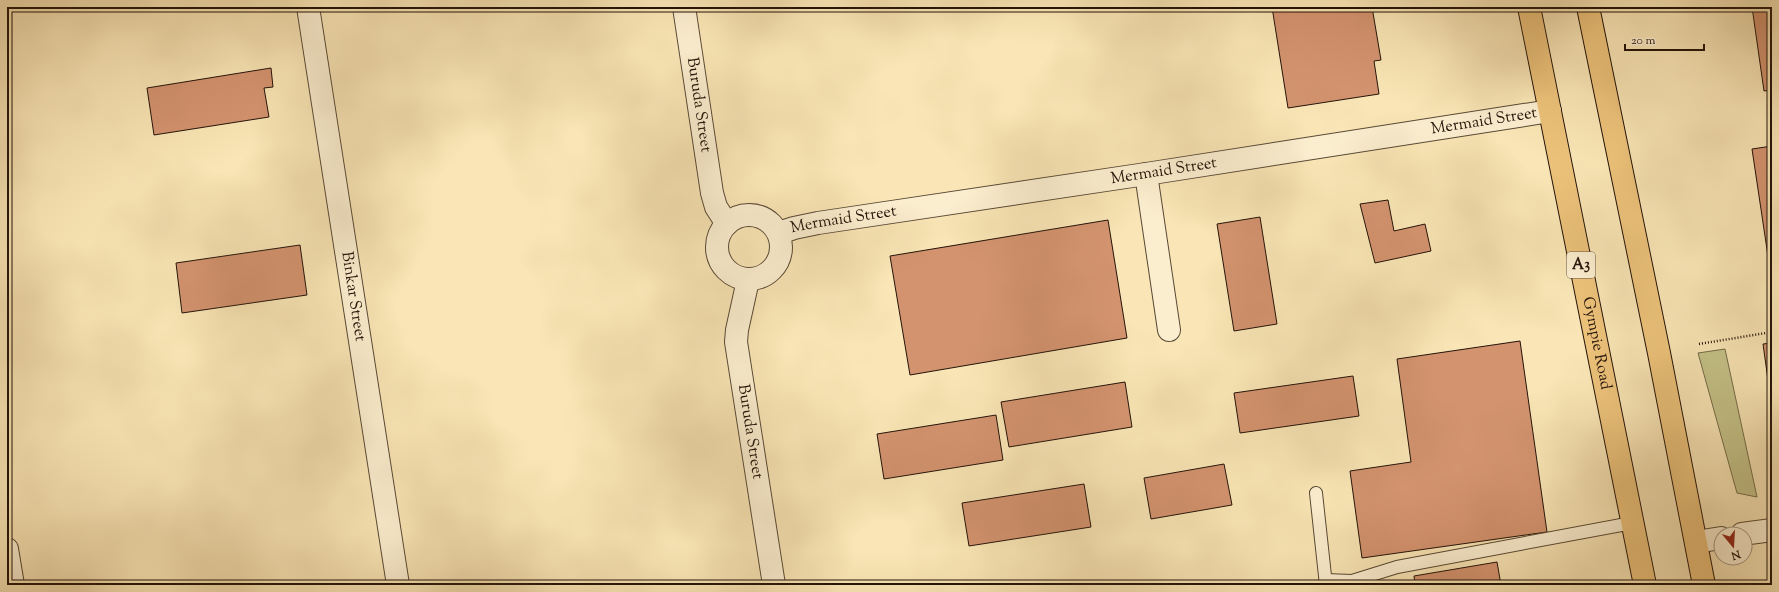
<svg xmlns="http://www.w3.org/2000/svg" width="1779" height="592" font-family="'Sorts Mill Goudy',serif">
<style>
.green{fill:#c4c288;stroke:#746a48}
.building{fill:#d3936f;stroke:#231309}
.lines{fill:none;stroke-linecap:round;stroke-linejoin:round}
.lane-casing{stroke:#584834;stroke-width:14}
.street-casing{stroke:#584834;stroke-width:24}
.highway-casing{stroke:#231309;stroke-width:24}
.path{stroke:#231309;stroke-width:2.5;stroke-dasharray:1 2;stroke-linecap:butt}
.lane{stroke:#fbeecf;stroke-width:12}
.street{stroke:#fbeecf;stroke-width:22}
.highway{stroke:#ecc27a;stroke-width:22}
.labels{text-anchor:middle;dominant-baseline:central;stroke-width:3.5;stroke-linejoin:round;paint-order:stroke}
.shield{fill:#fbeecf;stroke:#645544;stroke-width:1}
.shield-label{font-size:15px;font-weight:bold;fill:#231309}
.street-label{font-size:16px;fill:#231309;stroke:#fbeecf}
</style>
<rect width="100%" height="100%" fill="#f9e5b5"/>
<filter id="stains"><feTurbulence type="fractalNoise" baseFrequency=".005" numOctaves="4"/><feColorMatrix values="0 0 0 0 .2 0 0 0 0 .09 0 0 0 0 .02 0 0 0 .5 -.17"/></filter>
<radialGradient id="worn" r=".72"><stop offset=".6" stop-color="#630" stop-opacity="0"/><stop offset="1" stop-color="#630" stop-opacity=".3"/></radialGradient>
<path class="green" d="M1725,349L1757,497L1737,493L1698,353Z"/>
<path class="building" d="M1272,7H1372L1381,60L1374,61L1379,94L1288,108Z
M1752,7H1772V90L1764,91Z
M271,68L273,87L264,88L269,117L154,135L147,88Z
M1772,146V283L1752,149Z
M1388,200L1394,231L1425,224L1431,251L1375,263L1360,204Z
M1260,217L1277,324L1234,331L1217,224Z
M1108,220L1127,338L910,375L890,256Z
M300,245L307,295L182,313L176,263Z
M1520,341L1547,532L1362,558L1350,471L1411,462L1397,359Z
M1772,343V379L1768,380L1763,344Z
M1353,376L1359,416L1240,433L1234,393Z
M1125,382L1132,427L1009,447L1001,402Z
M996,415L1003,460L884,479L877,434Z
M1224,464L1232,505L1151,519L1144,478Z
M1084,484L1091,527L969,546L962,503Z
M1497,562L1501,585H1415L1414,576Z"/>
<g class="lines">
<defs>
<path id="lane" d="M1316,493L1326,585
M1325,580L1352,581L1397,567L1632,523"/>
<g id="street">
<path id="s1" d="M308,7L398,585"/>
<path id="s2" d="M684,7L712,193L716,207L727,224"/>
<path d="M1146,174L1169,330"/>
<circle cx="749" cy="247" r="32"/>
<path id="s3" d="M779,233L794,228L818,223L1146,174L1550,111"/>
<path id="s4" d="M748,280L737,330L736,342L774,585"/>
<path d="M1742,534L1772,530"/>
<path d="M1696,542L1721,538"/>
<path d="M7,549L13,585"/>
</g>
<g id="highway">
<path id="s5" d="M1529,7L1645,585"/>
<path d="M1588,7L1659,353L1704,585"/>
</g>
</defs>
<use href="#lane" class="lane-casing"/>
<use href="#street" class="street-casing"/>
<use href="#highway" class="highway-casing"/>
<path class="path" d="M1699,344L1772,332"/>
<use href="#lane" class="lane"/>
<use href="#street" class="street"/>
<use href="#highway" class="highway"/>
</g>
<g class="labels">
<rect class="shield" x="1567" y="252" width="28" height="26" rx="3"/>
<g class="shield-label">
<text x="1581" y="265">A3</text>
</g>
<g class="street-label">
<text stroke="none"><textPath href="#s2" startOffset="99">Buruda Street</textPath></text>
<text stroke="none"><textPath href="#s3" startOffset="714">Mermaid Street</textPath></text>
<text stroke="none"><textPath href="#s3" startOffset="390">Mermaid Street</textPath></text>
<text stroke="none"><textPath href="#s3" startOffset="66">Mermaid Street</textPath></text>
<text stroke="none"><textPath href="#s1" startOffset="293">Binkar Street</textPath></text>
<text stroke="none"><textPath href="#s5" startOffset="343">Gympie Road</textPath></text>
<text stroke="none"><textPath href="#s4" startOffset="154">Buruda Street</textPath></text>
</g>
</g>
<rect width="1779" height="592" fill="none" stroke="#f9e5b5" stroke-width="24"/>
<rect x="8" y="8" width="1763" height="576" fill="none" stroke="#231309" stroke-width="2"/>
<rect x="12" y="12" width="1755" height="568" fill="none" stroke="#231309"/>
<g transform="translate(1733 546) rotate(162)"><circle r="19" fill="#fbeecf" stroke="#a59680"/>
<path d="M0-3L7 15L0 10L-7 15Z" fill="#8f2418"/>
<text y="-6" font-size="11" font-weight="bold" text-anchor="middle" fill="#231309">N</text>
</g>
<path d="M1625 44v6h79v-6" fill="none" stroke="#231309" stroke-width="2"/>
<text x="1631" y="44" font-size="12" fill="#231309" stroke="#fbeecf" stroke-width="3" paint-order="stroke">20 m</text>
<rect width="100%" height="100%" filter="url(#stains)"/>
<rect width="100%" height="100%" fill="url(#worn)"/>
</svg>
